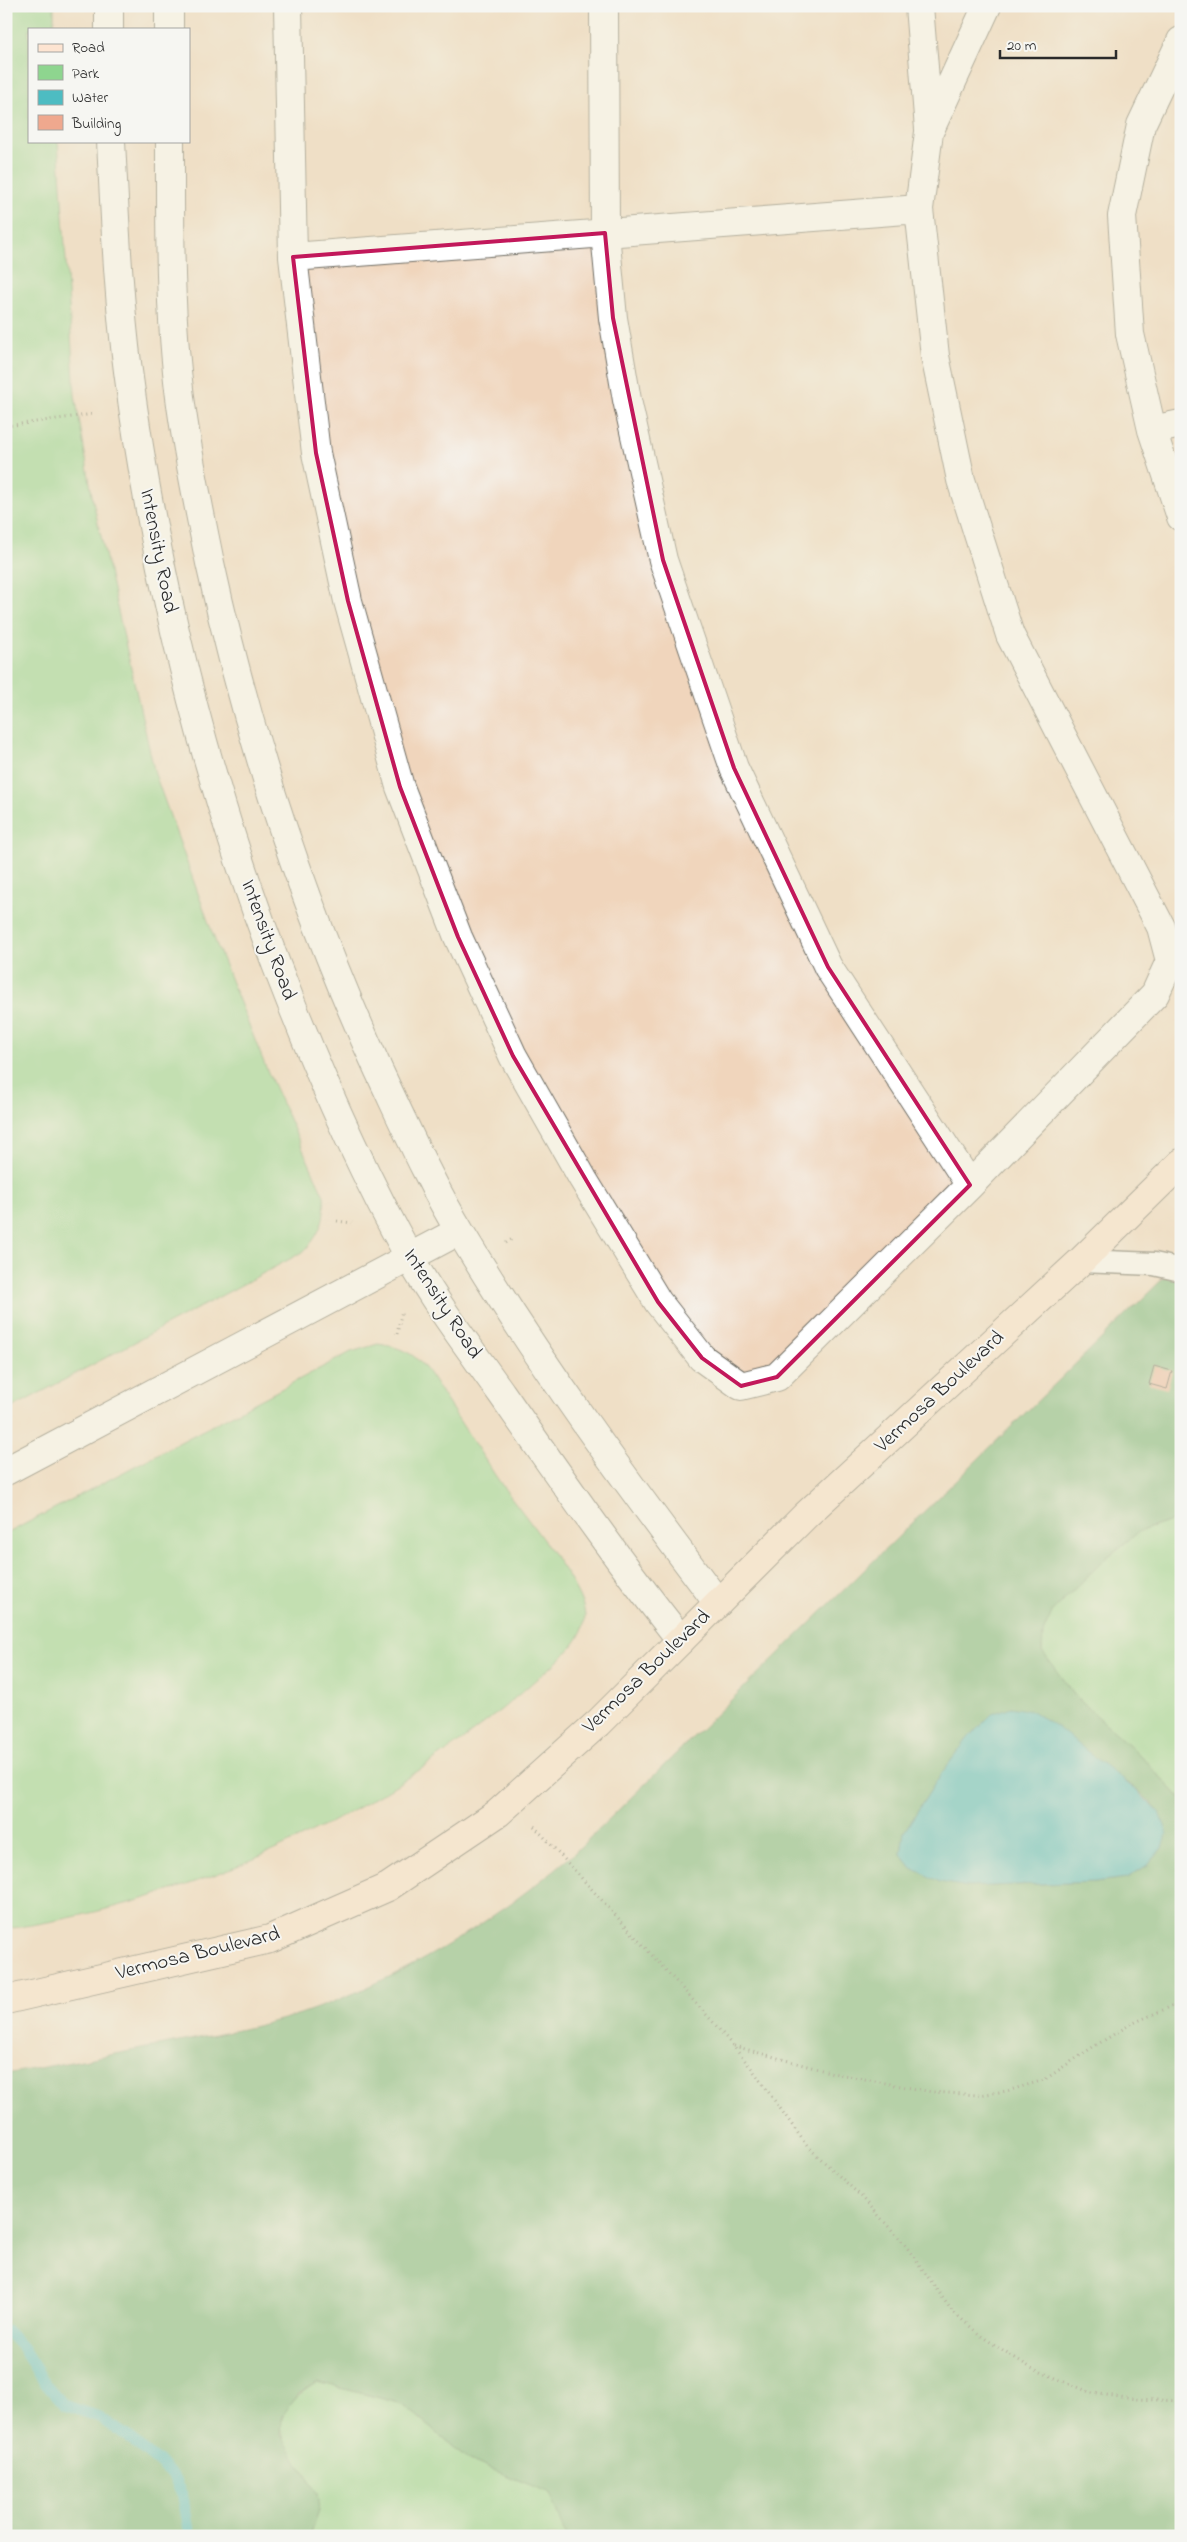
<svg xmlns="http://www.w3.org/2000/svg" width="1187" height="2542" font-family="'Indie Flower',sans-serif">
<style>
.built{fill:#f0d5bc;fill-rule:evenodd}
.green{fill:#8ed58f;stroke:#5c805d}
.forest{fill:#72b67a;stroke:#4e7052;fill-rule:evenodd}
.water{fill:#4dbcc2;stroke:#3c7476}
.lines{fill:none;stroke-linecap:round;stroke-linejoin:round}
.stream{stroke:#4dbcc2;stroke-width:11}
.building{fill:#efa88e}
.service-casing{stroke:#6f6d64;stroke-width:25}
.minor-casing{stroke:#6f6d64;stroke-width:30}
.secondary-casing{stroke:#6f6d64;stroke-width:30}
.path{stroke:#6f6d64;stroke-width:3;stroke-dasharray:1 4;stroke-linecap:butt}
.service{stroke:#fff;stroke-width:22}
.minor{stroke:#fff;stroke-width:28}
.secondary{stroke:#fde4d1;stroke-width:28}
.marked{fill:none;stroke:#c2185b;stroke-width:4;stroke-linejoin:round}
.labels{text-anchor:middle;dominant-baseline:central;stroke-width:4;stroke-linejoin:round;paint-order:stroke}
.street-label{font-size:21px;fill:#2b2b2b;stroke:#f6f6f2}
</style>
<rect width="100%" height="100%" fill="#f6f6f2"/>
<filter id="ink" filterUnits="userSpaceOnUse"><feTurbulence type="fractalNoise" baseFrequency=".02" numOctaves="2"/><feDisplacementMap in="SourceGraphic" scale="10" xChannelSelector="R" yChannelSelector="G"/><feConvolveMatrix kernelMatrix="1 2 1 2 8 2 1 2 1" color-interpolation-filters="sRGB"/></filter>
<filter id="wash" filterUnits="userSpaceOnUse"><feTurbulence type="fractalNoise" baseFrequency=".0096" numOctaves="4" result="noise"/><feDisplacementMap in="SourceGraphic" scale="20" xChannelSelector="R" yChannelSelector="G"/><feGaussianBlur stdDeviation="1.12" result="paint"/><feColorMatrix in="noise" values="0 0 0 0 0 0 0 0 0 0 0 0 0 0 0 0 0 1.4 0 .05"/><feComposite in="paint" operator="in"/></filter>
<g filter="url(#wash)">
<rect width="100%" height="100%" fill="#eee7ce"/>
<path class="built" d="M6,6H1181V1261L570,1857L522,1897L470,1933L415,1965L358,1992L299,2014L239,2031L6,2074ZM29,29H189V141H29Z"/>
<path class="green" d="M6,6H54V29H29V141H58L75,395L93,501L155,774L216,943L267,1070L324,1196C326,1219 320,1235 303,1252L6,1411Z
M378,1344C392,1346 405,1349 416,1358C428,1369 437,1386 446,1400C463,1426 480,1452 497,1478C516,1506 585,1587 585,1616C584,1645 552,1665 532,1683C389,1812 197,1902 6,1929V1534L351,1352Z
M1181,1518V1799L1136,1751L1075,1696L1042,1652V1633L1053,1610L1106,1558L1140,1531Z
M318,2382L403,2404L469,2460L551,2493L567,2536H310L319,2511C308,2489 276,2441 282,2418C286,2403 305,2391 318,2382Z"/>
<path class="forest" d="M1181,1261V1518L1140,1531L1106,1558L1053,1610L1043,1633L1042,1651L1075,1696L1136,1751L1181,1799V2536H567L550,2493L469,2460L403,2404L318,2382L299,2394L282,2416L281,2435L317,2493L319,2511L310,2536H6V2074C58,2064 111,2055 163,2045C209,2036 255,2028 300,2014C402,1979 487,1926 570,1857ZM1011,1707C1037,1723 1152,1791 1159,1814C1162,1824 1162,1837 1163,1848L1149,1864L1127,1878L1095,1882L989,1886L912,1868L901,1854L904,1832L941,1774L968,1738L992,1715Z"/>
<path class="water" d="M1011,1707L1032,1711L1057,1727L1137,1791L1159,1812L1167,1834L1163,1848L1149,1864L1127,1878L1095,1882L989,1886L968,1887L940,1882L912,1868L901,1854L904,1832L941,1774L968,1738L992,1714Z"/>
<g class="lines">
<path class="stream" d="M6,2330L22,2347L45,2383L64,2405L99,2417L127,2436L172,2474L183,2497L190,2536"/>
</g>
<g id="blocks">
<path class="building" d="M1154,1366L1172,1371L1167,1389L1149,1384Z"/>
</g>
</g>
<g filter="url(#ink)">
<use href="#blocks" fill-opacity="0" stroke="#6f6d64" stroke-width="1"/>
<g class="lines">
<defs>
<path id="service" d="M1081,1261L1154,1264L1181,1270"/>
<path id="minor" d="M109,6V29
M169,6V29
M288,6L293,257L316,453L348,601L400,787L458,937L513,1056L583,1179L658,1302L702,1358L741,1386L777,1377L970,1185L1155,994L1170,961L1161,927L1010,635L961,480L935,356L919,209L929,132L987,6
M604,6L605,233L613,318L627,400L663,560L734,768L828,967L970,1185
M919,6L929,129
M1181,41L1141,125L1122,216L1130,334L1152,430L1181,517
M111,141C115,218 118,295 128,371C157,589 210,801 292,1005C326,1091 365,1177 410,1258C437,1306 471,1350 502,1394C560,1477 618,1561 681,1640
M170,141C170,226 169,313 180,397C187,453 199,508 210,563C248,737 304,908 379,1071C405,1126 430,1183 462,1235C539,1363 628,1484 718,1603
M293,257L919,209
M1152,430L1181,424
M6,1471L459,1231"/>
<path id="secondary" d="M6,2000L270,1939L388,1887L498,1813L598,1723L806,1515L1081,1261L1181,1163"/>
</defs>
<use href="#service" class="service-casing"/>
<use href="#minor" class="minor-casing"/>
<use href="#secondary" class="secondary-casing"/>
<path class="path" d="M6,426L94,414
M337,1221L352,1223
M506,1243L514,1238
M397,1334L402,1310
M534,1826L713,2022L752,2069L807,2146L863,2198L906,2246L952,2311L981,2336L1031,2368L1092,2393L1135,2399L1181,2401
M734,2046L833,2073L932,2092L979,2095L1007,2091L1044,2080L1093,2047L1131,2024L1181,2002"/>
<use href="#service" class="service"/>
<use href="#minor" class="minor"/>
<use href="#secondary" class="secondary"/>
</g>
</g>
<path d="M0 0H1187V2542H0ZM605,233L613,318L663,560L734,768L828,967L970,1185L777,1377L741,1386L702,1358L658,1302L513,1056L458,937L400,787L348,601L316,453L293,257Z" fill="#eee7ce" fill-opacity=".55" fill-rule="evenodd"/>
<path class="marked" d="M605,233L613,318L663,560L734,768L828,967L970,1185L777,1377L741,1386L702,1358L658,1302L513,1056L458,937L400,787L348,601L316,453L293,257Z"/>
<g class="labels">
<g class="street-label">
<text transform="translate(158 551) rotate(79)">Intensity Road</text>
<text transform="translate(268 940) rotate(70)">Intensity Road</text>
<text transform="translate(442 1304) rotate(57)">Intensity Road</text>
<text transform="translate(940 1392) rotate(-43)">Vermosa Boulevard</text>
<text transform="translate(647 1672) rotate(-44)">Vermosa Boulevard</text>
<text transform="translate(198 1954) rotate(-14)">Vermosa Boulevard</text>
</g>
</g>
<rect width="1187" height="2542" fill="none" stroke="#f6f6f2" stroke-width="25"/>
<rect x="28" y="28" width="162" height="115" fill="#f6f6f2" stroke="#a5a5a2"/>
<rect x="38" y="44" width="25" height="8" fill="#fde4d1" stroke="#a5a5a2"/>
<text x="72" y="52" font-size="15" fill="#2b2b2b">Road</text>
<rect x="38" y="65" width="25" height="15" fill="#8ed58f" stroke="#a5a5a2"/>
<text x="72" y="78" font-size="15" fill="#2b2b2b">Park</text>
<rect x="38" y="90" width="25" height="15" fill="#4dbcc2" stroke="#a5a5a2"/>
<text x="72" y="102" font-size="15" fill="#2b2b2b">Water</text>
<rect x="38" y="115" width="25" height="15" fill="#efa88e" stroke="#a5a5a2"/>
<text x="72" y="128" font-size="15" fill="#2b2b2b">Building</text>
<path d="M1000 50v8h116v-8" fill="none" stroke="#2b2b2b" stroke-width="2.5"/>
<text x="1007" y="50" font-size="15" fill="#2b2b2b" stroke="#f6f6f2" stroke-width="4" paint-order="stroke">20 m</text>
</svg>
